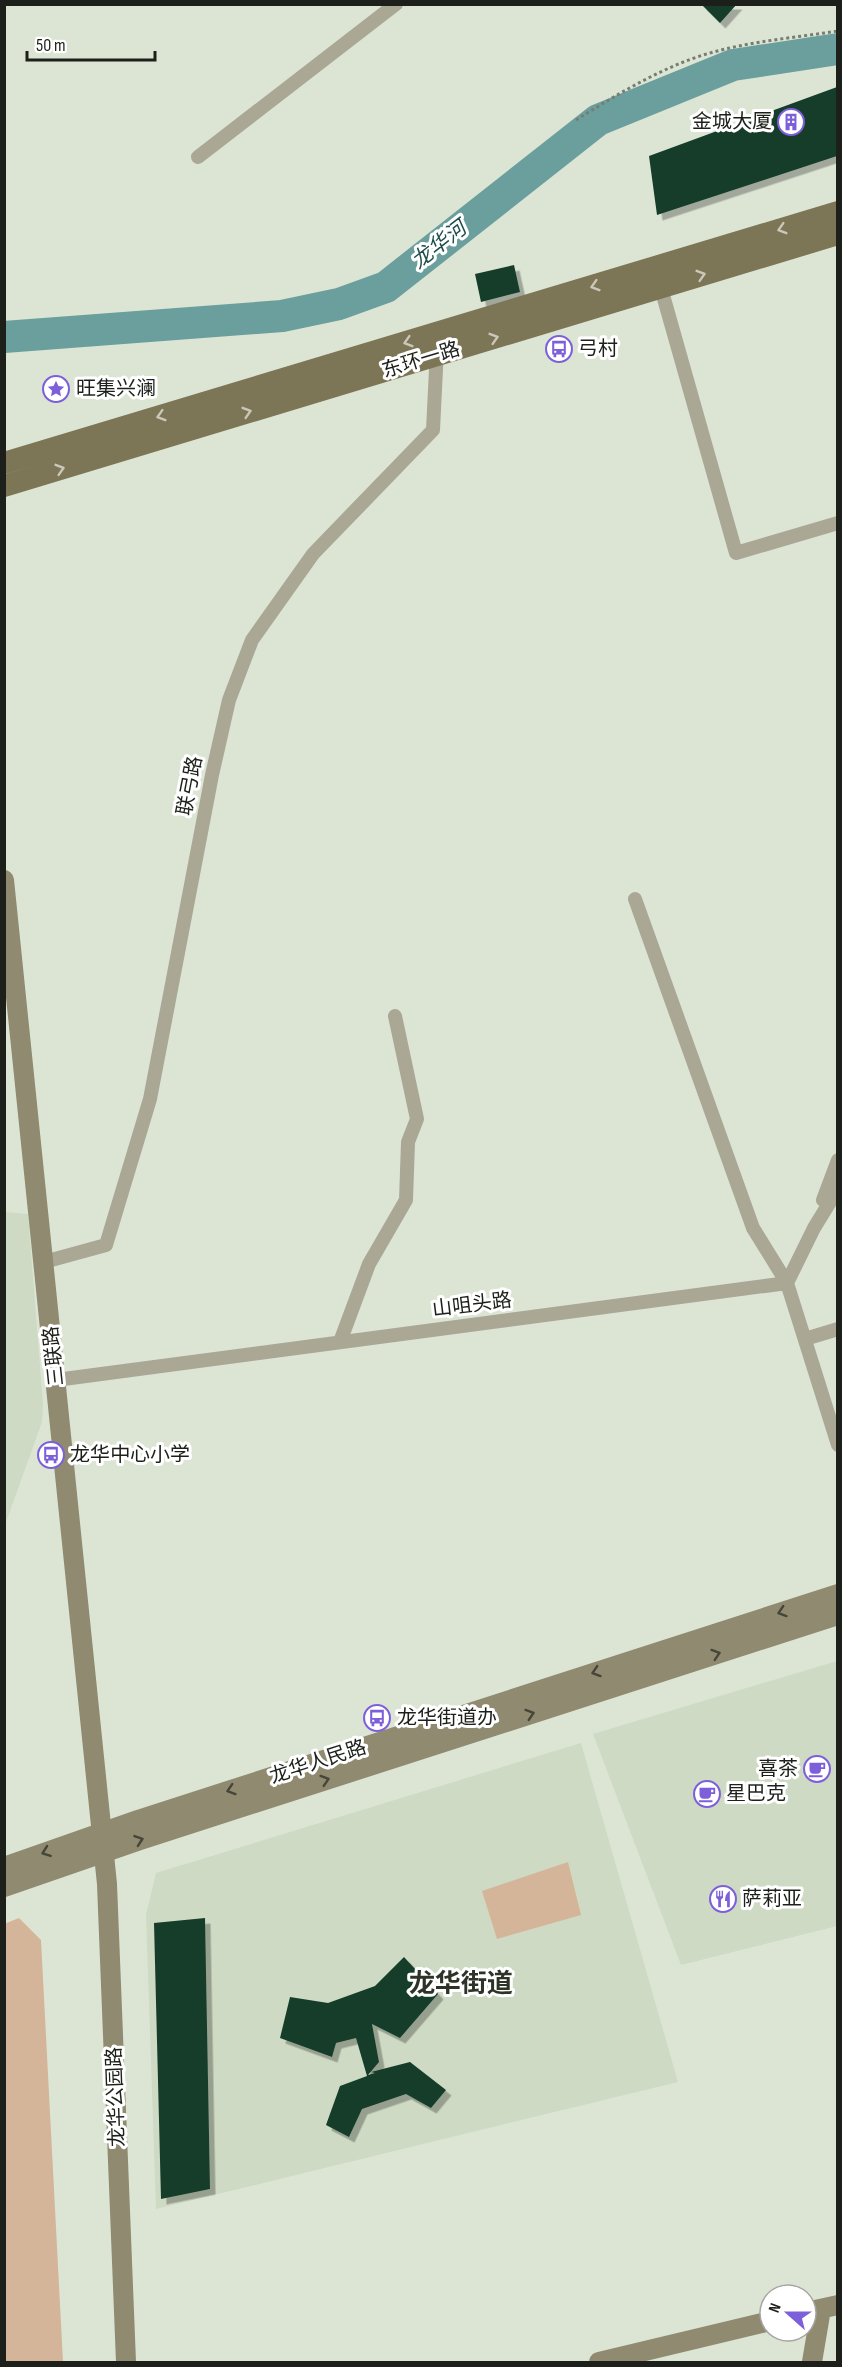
<svg xmlns="http://www.w3.org/2000/svg" width="842" height="2367" font-family="'Sofia Sans Condensed','Noto Sans SC',sans-serif">
<style>
.built{fill:#cedac3}
.green{fill:#d4b599}
.lines{fill:none;stroke-linecap:round;stroke-linejoin:round}
.river{stroke:#6b9f9e;stroke-width:32}
.building{fill:#163e2c;filter:url(#shadow)}
.path{stroke:#777d72;stroke-width:3;stroke-dasharray:3 3;stroke-linecap:butt}
.street{stroke:#aaa795;stroke-width:14}
.secondary{stroke:#8f8a70;stroke-width:20}
.primary{stroke:#7c7556;stroke-width:22}
.oneway{stroke:#cbc8bb}
.oneway2{stroke:#454538}
.labels{text-anchor:middle;dominant-baseline:central;stroke-width:6;stroke-linejoin:round;paint-order:stroke}
.poi-label{font-size:20px;fill:#1d201a;stroke:#fff;text-anchor:start}
.street-label{font-size:20px;fill:#1d201a;stroke:#fff}
.water-label{font-size:21px;font-style:italic;fill:#1e4d4c;stroke:#fff}
.district-label{font-size:26px;font-weight:bold;fill:#2d3427;stroke:#fff}
</style>
<defs>
<filter id="shadow"><feDropShadow dx="5.5" dy="5.5" stdDeviation="0" flood-color="#0004"/></filter>
</defs>
<rect width="100%" height="100%" fill="#dce5d4"/>
<path class="built" d="M5,1212L28,1214L43,1404L42,1422L5,1525Z
M837,1661V1926L681,1965L593,1734Z
M581,1743L678,2082L156,2209L146,1915L156,1873Z"/>
<path class="green" d="M568,1862L581,1915L497,1939L482,1891Z
M19,1918L41,1940L63,2362H5L4,1924Z"/>
<g class="lines">
<path class="river" d="M4,337L282,316L339,304L386,287L598,120L733,65L838,49"/>
</g>
<path class="building" d="M701,4H737L720,23Z
M837,87V156L657,215L649,156Z
M514,265L520,292L481,302L475,274Z
M205,1918L210,2189L161,2199L154,1923Z
M404,1957L438,1994L400,2038L372,2024L379,2062L368,2075L375,2073L371,2072L410,2062L446,2090L431,2108L406,2094L362,2109L349,2137L326,2125L340,2086L367,2076L356,2038L336,2043L332,2057L280,2038L290,1997L328,2003L375,1986Z"/>
<g class="lines">
<path class="path" d="M576,120C610,99 644,78 681,63C729,43 786,39 838,31"/>
<path class="street" d="M198,157L396,4
M659,281L736,553L838,523
M635,899L753,1228L787,1283L838,1445
M823,1200L838,1160
M44,1262L106,1245L150,1099L212,775L229,700L252,640L313,554L433,430L437,349
M805,1339L838,1329
M340,1342L369,1264L406,1200L408,1142L417,1119L395,1016
M56,1380L787,1283L814,1228L838,1189"/>
<path class="secondary" d="M4,880L107,1884L126,2362
M4,1867L138,1820L838,1594
M4,1887L140,1840L838,1615
M806,2312L838,2305
M599,2362L770,2321
M812,2362L821,2309"/>
<path class="primary" d="M4,463L838,212
M4,486L838,234"/>
</g>
<defs><path id="oneway-chevron" d="M-2-3.5L2.5 0L-2 3.5" fill="none" stroke-width="1.6" stroke-linecap="round" stroke-linejoin="round" transform="scale(1.5)"/></defs>
<g class="oneway">
<use href="#oneway-chevron" transform="translate(782 229) rotate(163)"/>
<use href="#oneway-chevron" transform="translate(701 275) rotate(-17)"/>
<use href="#oneway-chevron" transform="translate(595 286) rotate(163)"/>
<use href="#oneway-chevron" transform="translate(494 338) rotate(-17)"/>
<use href="#oneway-chevron" transform="translate(408 342) rotate(163)"/>
<use href="#oneway-chevron" transform="translate(247 412) rotate(-17)"/>
<use href="#oneway-chevron" transform="translate(161 416) rotate(163)"/>
<use href="#oneway-chevron" transform="translate(60 469) rotate(-17)"/>
</g>
<g class="oneway2">
<use href="#oneway-chevron" transform="translate(782 1612) rotate(162)"/>
<use href="#oneway-chevron" transform="translate(716 1654) rotate(-18)"/>
<use href="#oneway-chevron" transform="translate(596 1672) rotate(162)"/>
<use href="#oneway-chevron" transform="translate(530 1714) rotate(-18)"/>
<use href="#oneway-chevron" transform="translate(325 1780) rotate(-18)"/>
<use href="#oneway-chevron" transform="translate(231 1790) rotate(162)"/>
<use href="#oneway-chevron" transform="translate(139 1840) rotate(-19)"/>
<use href="#oneway-chevron" transform="translate(46 1852) rotate(160)"/>
</g>
<defs>
<symbol id="building-ring" viewBox="-11 -11 22 22"><circle r="9.5" fill="#fff" stroke="#7d5fda" stroke-width="1.5"/><path d="M-4-6H4V6H1V3H-1V6H-4ZM-2.5-4.3h1.7v1.8h-1.7ZM.8-4.3h1.7v1.8H.8ZM-2.5-1h1.7V.8h-1.7ZM.8-1h1.7V.8H.8Z" fill="#7d5fda"/></symbol>
<symbol id="bus-ring" viewBox="-11 -11 22 22"><circle r="9.5" fill="#fff" stroke="#7d5fda" stroke-width="1.5"/><path d="M-5-6H5V4H4V6H2V4H-2V6H-4V4H-5ZM-3.5-4V0h7V-4ZM-3.5 1.2v1.5H-2V1.2ZM2 1.2v1.5H3.5V1.2Z" fill="#7d5fda"/></symbol>
<symbol id="sight-ring" viewBox="-11 -11 22 22"><circle r="9.5" fill="#fff" stroke="#7d5fda" stroke-width="1.5"/><path d="M0-6L1.8-2.2L6-1.7L2.9 1.2L3.7 5.4L0 3.3L-3.7 5.4L-2.9 1.2L-6-1.7L-1.8-2.2Z" fill="#7d5fda"/></symbol>
<symbol id="cafe-ring" viewBox="-11 -11 22 22"><circle r="9.5" fill="#fff" stroke="#7d5fda" stroke-width="1.5"/><path d="M-5.5-4.5H6V0H3Q3 3.5 0 3.5H-2.5Q-5.5 3.5-5.5 0ZM3-3.2v2h1.7v-2ZM-6 4.5H4V6H-6Z" fill="#7d5fda"/></symbol>
<symbol id="restaurant-ring" viewBox="-11 -11 22 22"><circle r="9.5" fill="#fff" stroke="#7d5fda" stroke-width="1.5"/><path d="M-5-6h1v4h1v-4h1v4h1v-4h1v5L-1.5 .5V6h-2V.5L-5-1ZM5-6V6H3V1.5H1.5Q1.5-4 5-6Z" fill="#7d5fda"/></symbol>
</defs>
<g fill-rule="evenodd">
<use href="#building-ring" x="776" y="107" width="30" height="30"/>
<use href="#bus-ring" x="544" y="334" width="30" height="30"/>
<use href="#sight-ring" x="41" y="374" width="30" height="30"/>
<use href="#bus-ring" x="36" y="1440" width="30" height="30"/>
<use href="#bus-ring" x="362" y="1703" width="30" height="30"/>
<use href="#cafe-ring" x="802" y="1754" width="30" height="30"/>
<use href="#cafe-ring" x="692" y="1779" width="30" height="30"/>
<use href="#restaurant-ring" x="708" y="1884" width="30" height="30"/>
</g>
<g class="labels">
<g class="poi-label">
<text x="772" y="122" text-anchor="end">金城大厦</text>
<text x="578" y="349">弓村</text>
<text x="76" y="389">旺集兴澜</text>
<text x="70" y="1455">龙华中心小学</text>
<text x="397" y="1718">龙华街道办</text>
<text x="798" y="1769" text-anchor="end">喜茶</text>
<text x="726" y="1794">星巴克</text>
<text x="742" y="1899">萨莉亚</text>
</g>
<g class="street-label">
<text transform="translate(421 360) rotate(-17)">东环一路</text>
<text transform="translate(190 786) rotate(-79)">联弓路</text>
<text transform="translate(472 1305) rotate(-7)">山咀头路</text>
<text transform="translate(54 1356) rotate(-96)">三联路</text>
<text transform="translate(318 1762) rotate(-18)">龙华人民路</text>
<text transform="translate(116 2097) rotate(-92)">龙华公园路</text>
</g>
<g class="water-label">
<text transform="translate(439 245) rotate(-38)">龙华河</text>
</g>
<g class="district-label">
<text x="461" y="1984">龙华街道</text>
</g>
</g>
<rect width="842" height="2367" fill="none" stroke="#1d201a" stroke-width="12"/>
<g transform="translate(788 2313) rotate(291)"><circle r="28" fill="#ffffff" stroke="#a5a6a3" stroke-width="1.5"/>
<path d="M0-4.5L10 22L0 15L-10 22Z" fill="#7d5fda"/>
<text y="-9" font-size="16" font-weight="bold" text-anchor="middle" fill="#1d201a">N</text>
</g>
<path d="M27 51v9h128v-9" fill="none" stroke="#1d201a" stroke-width="3"/>
<text x="36" y="51" font-size="18" fill="#1d201a" stroke="#ffffff" stroke-width="4.5" paint-order="stroke">50 m</text>
</svg>
